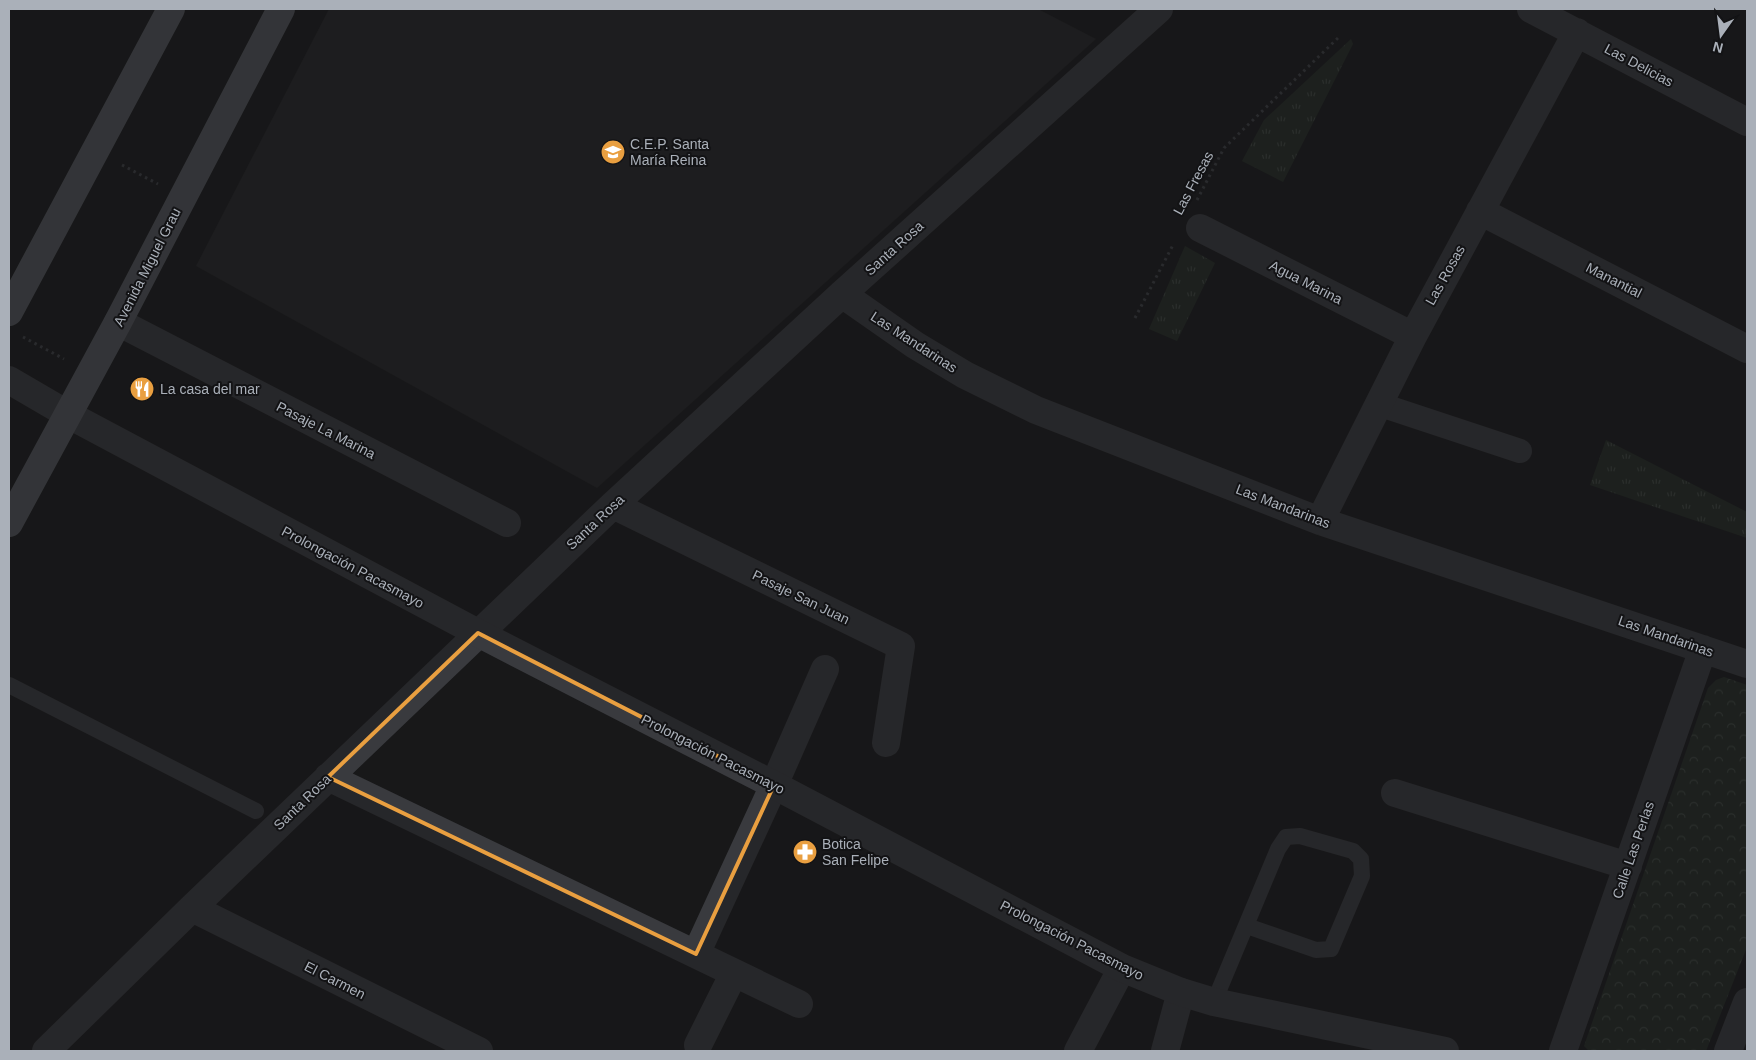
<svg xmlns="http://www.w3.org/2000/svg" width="1756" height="1060" font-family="Arial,sans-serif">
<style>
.built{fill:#242426}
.grass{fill:url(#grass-tufts)}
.park{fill:url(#park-crowns)}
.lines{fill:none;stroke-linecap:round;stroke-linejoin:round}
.path{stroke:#3f4145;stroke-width:3;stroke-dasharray:2.5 4;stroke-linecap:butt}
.service{stroke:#393a3e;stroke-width:16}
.pedestrian{stroke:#393a3e;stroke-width:24}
.minor{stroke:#393a3e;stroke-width:28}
.tertiary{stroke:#393a3e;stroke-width:28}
.primary{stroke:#55585d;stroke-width:28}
.marked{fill:none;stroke:#e99f40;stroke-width:4;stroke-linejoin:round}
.labels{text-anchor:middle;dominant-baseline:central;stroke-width:4;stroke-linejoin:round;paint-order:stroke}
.street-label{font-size:14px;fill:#aab0b9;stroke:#131315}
.poi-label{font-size:14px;fill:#aab0b9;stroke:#131315;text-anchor:start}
</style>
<defs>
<pattern id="grass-tufts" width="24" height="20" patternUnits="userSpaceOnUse" patternTransform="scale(1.25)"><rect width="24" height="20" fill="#242c24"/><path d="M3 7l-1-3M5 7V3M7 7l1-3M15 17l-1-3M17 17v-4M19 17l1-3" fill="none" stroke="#414842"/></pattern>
<pattern id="park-crowns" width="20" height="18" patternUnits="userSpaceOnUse" patternTransform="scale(1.25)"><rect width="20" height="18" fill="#242c24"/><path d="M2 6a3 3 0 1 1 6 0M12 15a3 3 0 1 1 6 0" fill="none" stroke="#414842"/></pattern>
</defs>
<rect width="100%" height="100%" fill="#181819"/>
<path class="built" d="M329,9H1038L1096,39L597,488L196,266Z"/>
<path class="grass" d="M1351,39L1353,44L1283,182L1242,161L1264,120Z
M1185,246L1215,263L1177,341L1149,329Z
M1606,440L1747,512V538L1590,485Z"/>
<path class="park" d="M1724,677L1747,685V947L1706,1051H1589L1584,1046L1708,688L1716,680Z"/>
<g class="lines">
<path class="path" d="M122,165L158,184
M1197,200L1224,148L1340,36
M1135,318L1174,243
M23,337L64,359"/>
<path class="service" d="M9,685L256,811
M1214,1002L1278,849L1286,837L1300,836L1353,851L1361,859L1362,876L1331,949L1316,950L1247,926"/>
<path class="pedestrian" d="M1378,404L1520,451"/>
<path class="minor" d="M1531,9L1747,122
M1480,211L1747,349
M1200,228L1413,336
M842,294L915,345L965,375L1036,410L1320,521L1747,664
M118,322L507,523
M613,505L901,646L886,743
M1320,521L1413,336L1577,32
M328,777L799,1004
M1395,793L1628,866
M192,908L479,1051
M696,954L774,785L825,669
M698,1045L734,973
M46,1051L192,908L613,505L842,294L1159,9
M1078,1051L1122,968
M1165,1051L1181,992
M1563,1051L1703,649
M1728,1051L1747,1002"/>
<path class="tertiary" d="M9,380L69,415L478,633L774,785L1122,968L1181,992L1214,1002L1445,1051"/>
<path class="primary" d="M9,312L171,9
M9,523L118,322L281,9"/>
</g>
<path d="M0 0H1756V1060H0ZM478,633L774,785L696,954L328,777Z" fill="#181819" fill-opacity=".55" fill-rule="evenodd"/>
<path class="marked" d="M478,633L774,785L696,954L328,777Z"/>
<defs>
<symbol id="school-disc" viewBox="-11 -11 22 22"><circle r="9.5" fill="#e99f40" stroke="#131315"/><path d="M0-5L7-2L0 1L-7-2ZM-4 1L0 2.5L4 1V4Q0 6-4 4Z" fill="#fff"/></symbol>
<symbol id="restaurant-disc" viewBox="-11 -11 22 22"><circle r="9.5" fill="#e99f40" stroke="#131315"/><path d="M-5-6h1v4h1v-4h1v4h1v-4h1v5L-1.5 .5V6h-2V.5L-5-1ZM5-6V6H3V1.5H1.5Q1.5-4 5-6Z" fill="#fff"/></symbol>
<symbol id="pharmacy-disc" viewBox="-11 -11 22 22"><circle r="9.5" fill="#e99f40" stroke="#131315"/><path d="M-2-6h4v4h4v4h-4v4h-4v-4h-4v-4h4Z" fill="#fff"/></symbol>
</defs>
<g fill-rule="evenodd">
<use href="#school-disc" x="599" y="138" width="28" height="28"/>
<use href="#restaurant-disc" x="128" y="375" width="28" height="28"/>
<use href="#pharmacy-disc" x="791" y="838" width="28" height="28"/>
</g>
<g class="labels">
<g class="street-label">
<text transform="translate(1639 65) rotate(28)">Las Delicias</text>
<text transform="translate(1193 183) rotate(-62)">Las Fresas</text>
<text transform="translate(894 248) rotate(-42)">Santa Rosa</text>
<text transform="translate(147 267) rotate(-63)">Avenida Miguel Grau</text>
<text transform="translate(1445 275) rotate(-61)">Las Rosas</text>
<text transform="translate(1614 280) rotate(27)">Manantial</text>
<text transform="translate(1306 282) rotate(27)">Agua Marina</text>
<text transform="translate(914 342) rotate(33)">Las Mandarinas</text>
<text transform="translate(326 430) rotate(27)">Pasaje La Marina</text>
<text transform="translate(1283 506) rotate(21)">Las Mandarinas</text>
<text transform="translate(595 522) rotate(-43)">Santa Rosa</text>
<text transform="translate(353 567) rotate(28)">Prolongación Pacasmayo</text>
<text transform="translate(801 597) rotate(26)">Pasaje San Juan</text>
<text transform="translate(1666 636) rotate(19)">Las Mandarinas</text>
<text transform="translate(713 754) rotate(27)">Prolongación Pacasmayo</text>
<text transform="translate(302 802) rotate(-44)">Santa Rosa</text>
<text transform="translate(1633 850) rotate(-71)">Calle Las Perlas</text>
<text transform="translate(1072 940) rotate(27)">Prolongación Pacasmayo</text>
<text transform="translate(335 980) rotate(27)">El Carmen</text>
</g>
<g class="poi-label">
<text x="630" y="144">C.E.P. Santa<tspan x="630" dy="16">María Reina</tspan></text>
<text x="160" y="389">La casa del mar</text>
<text x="822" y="844">Botica<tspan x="822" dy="16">San Felipe</tspan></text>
</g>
</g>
<rect width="1756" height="1060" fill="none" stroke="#aab0b9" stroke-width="20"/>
<g transform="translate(1721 35) rotate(194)" stroke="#131315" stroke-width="4" paint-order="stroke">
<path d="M0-4L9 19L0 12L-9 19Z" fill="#aab0b9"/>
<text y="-8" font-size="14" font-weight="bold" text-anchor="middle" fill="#aab0b9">N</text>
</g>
</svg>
